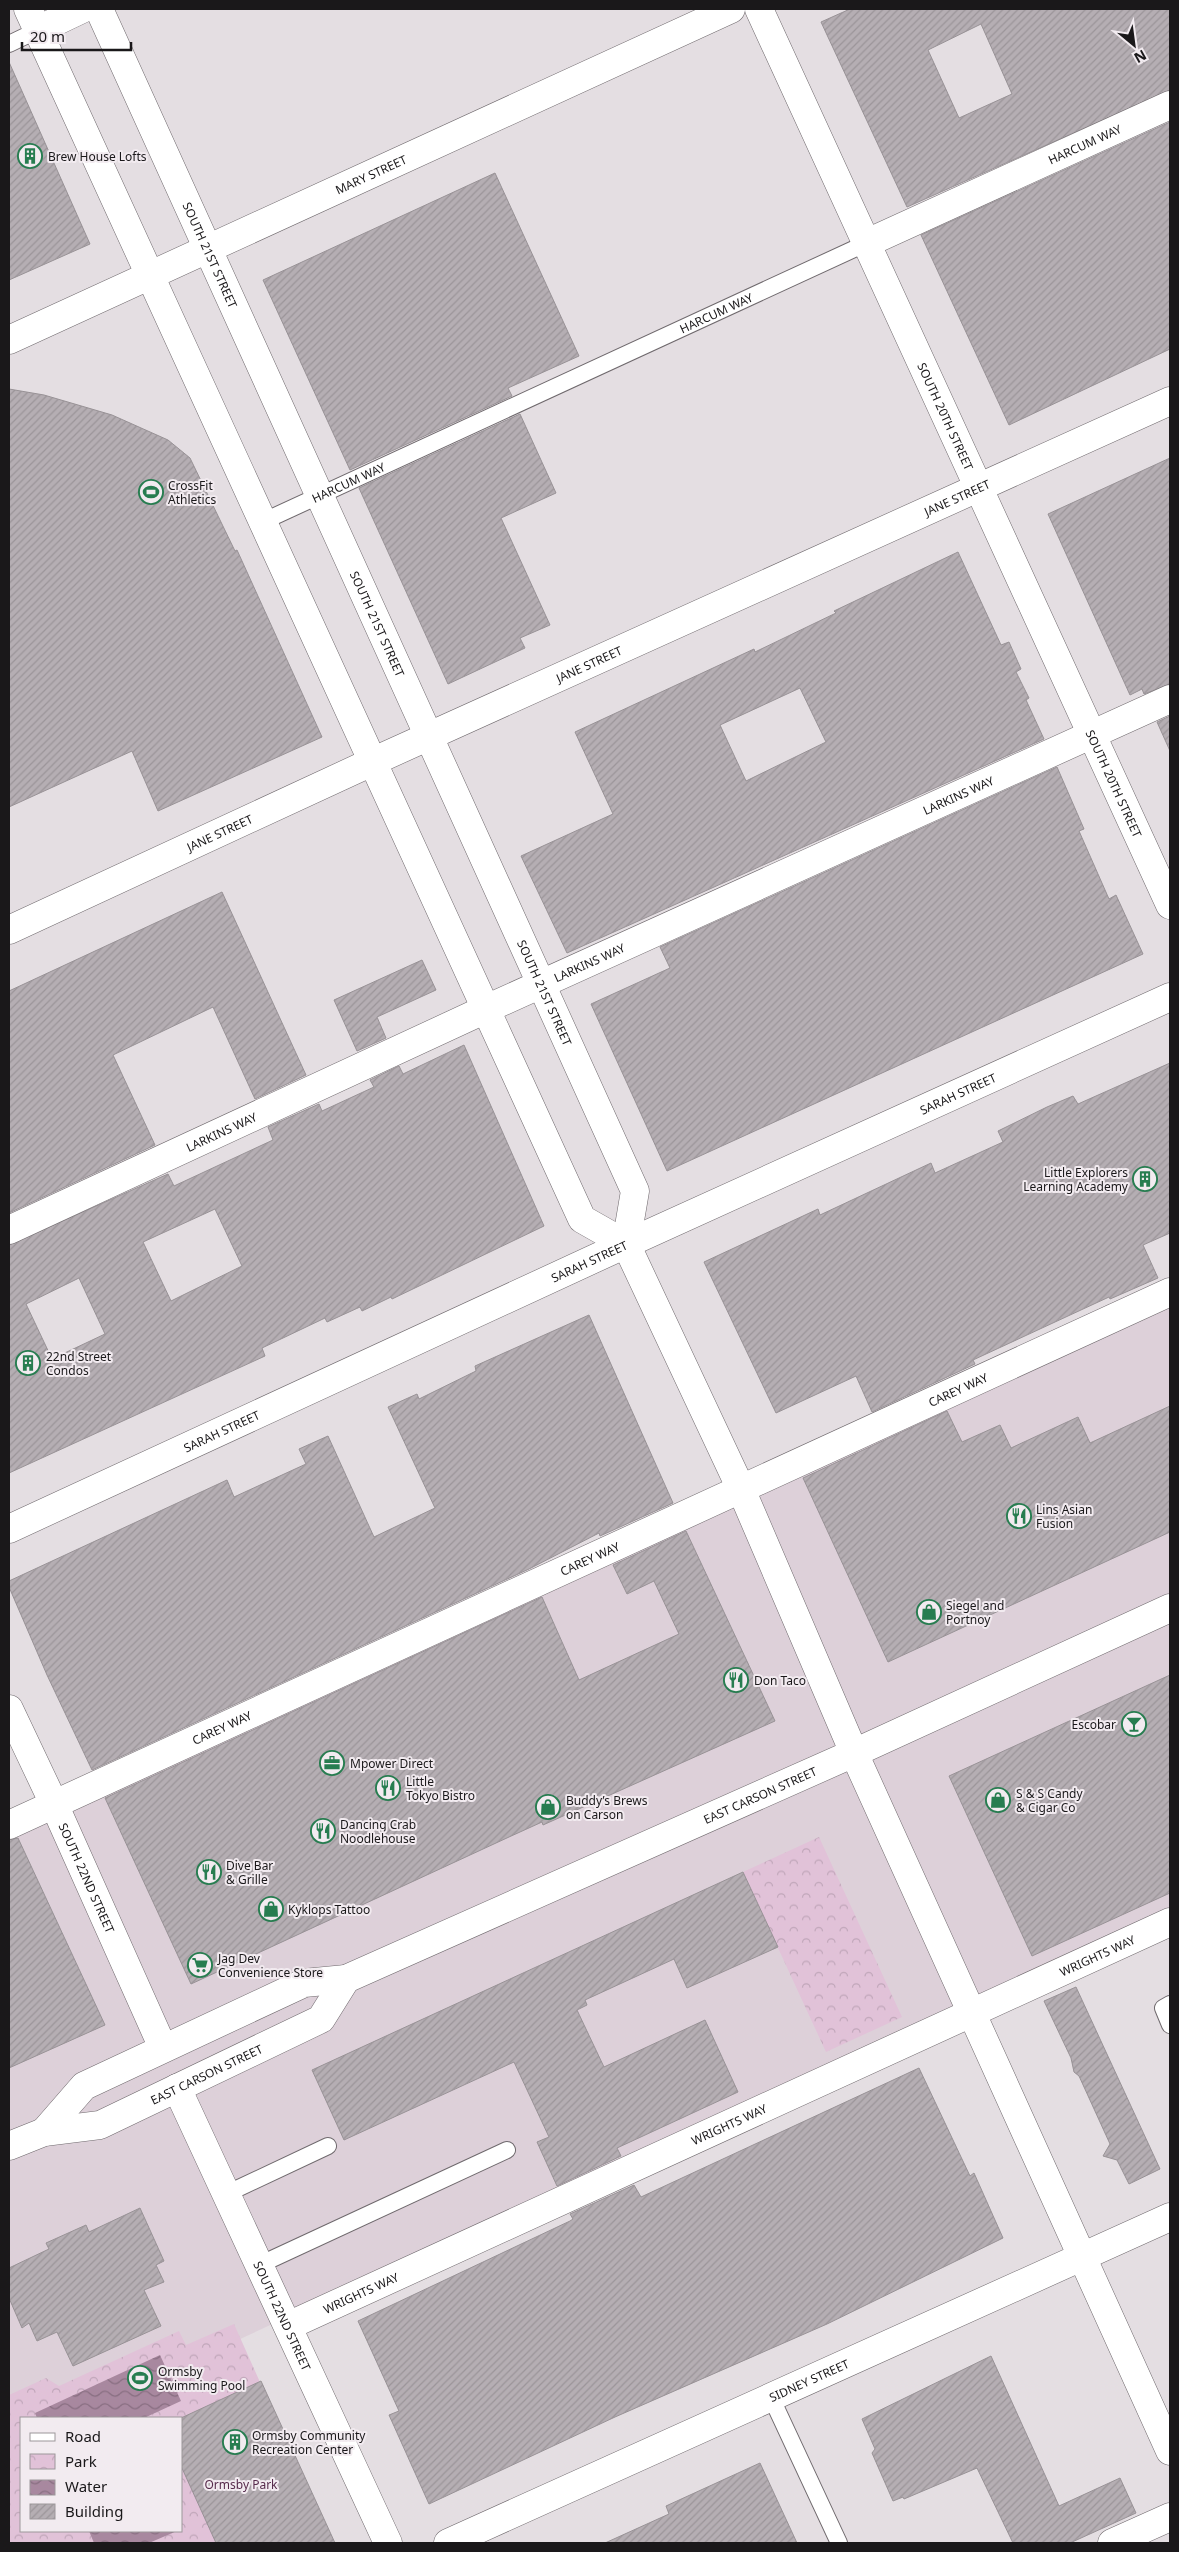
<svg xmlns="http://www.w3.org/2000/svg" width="1179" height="2552" font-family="'Noto Sans',sans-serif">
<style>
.built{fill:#ddd0d9}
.park{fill:url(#park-crowns);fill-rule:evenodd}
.water{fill:url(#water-waves)}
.building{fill:url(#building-hatch);stroke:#989296;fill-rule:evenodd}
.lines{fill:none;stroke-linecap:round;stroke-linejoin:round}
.service-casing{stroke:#6f696d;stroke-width:18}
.minor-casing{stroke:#6f696d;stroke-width:29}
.primary-casing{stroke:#6f696d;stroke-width:29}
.service{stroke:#fff;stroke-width:16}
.minor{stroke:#fff;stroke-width:28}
.primary{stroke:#fff;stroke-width:28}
.labels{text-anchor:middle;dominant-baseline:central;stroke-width:4;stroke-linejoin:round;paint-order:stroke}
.street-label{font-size:12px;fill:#1a181a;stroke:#f2ebf0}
.poi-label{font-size:12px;fill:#1a181a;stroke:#f2ebf0;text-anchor:start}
.park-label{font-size:12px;fill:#572b4c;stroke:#f2ebf0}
</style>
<defs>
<pattern id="park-crowns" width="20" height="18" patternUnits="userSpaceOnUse" patternTransform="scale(1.25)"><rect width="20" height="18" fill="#e1c2d8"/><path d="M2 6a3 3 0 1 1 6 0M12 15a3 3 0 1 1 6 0" fill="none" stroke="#c0a6b9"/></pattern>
<pattern id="water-waves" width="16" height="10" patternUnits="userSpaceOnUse" patternTransform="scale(1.25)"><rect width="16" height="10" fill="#a8889f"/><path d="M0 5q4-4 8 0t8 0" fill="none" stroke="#886e81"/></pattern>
<pattern id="building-hatch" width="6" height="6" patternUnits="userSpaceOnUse" patternTransform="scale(1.25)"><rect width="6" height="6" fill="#b5aeb3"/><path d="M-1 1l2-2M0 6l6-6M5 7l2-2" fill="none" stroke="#9b9599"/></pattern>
</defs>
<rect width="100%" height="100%" fill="#e4dee2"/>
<path class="built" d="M1170,1292V1912L68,2418H21L9,2445V1825Z"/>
<path class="park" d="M819,1837L902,2017L826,2052L743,1872Z
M234,2324L332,2543H9V2395L46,2378L59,2386L179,2331L186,2345ZM21,2418H181V2531H21Z"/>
<path class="water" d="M160,2355L181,2401L144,2418H37L35,2413Z
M89,2531H177L149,2543H94Z"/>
<path class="building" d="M850,9H1170V90L907,207L821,22ZM981,24L1012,94L959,118L928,50Z
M9,62L90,244L9,280Z
M1170,122V349L1009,425L921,235Z
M495,173L579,356L508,388L512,396L350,470L263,280Z
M9,389L44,395L112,415L168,440L190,458L235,551L237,550L322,737L158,811L132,751L9,807Z
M520,414L556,493L501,518L550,625L520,638L525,648L448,684L359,488Z
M1170,458V684L1144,694L1142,689L1130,695L1048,514Z
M958,552L1001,645L1009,642L1021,669L1016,672L1029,698L1026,700L1044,739L567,953L521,856L613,814L575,732L754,649L755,652L836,613L834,611ZM800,688L826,742L746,781L720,725Z
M1170,716V751L1157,722Z
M1057,767L1084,829L1079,831L1109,899L1116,895L1143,954L667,1171L591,1004L670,968L660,947Z
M222,892L306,1075L255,1099L213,1007L113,1055L155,1145L9,1213V991Z
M422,960L436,990L377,1017L386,1038L357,1051L334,1000Z
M464,1045L544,1226L392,1299L391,1297L362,1311L360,1307L327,1322L325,1318L262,1348L265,1356L9,1473V1245L168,1174L174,1186L273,1140L268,1127L319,1104L322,1111L374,1087L370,1080L399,1066L403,1074ZM215,1209L242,1266L171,1301L143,1242ZM79,1278L105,1334L52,1359L26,1304Z
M1170,1063V1233L1143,1245L1158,1278L1110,1299L1109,1297L973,1360L975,1364L872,1412L856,1376L776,1413L704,1262L818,1209L820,1215L931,1163L935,1173L1003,1142L998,1131L1047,1107L1073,1096L1078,1104Z
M589,1315L673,1503L600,1536L599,1533L529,1569L92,1770L47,1675L9,1587V1581L227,1480L234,1497L306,1464L299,1449L328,1436L374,1537L435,1508L388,1407L417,1394L419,1399L476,1371L475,1366Z
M1170,1406V1532L888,1662L803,1478L947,1411L962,1442L1000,1425L1011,1448L1078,1417L1090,1443Z
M686,1531L775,1721L543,1825L542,1822L509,1837L191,1984L105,1798L542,1597L579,1680L679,1634L654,1581L627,1594L613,1565Z
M1170,1675V1893L1032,1956L949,1776Z
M18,1838L105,2025L9,2068V1840Z
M743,1872L778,1947L687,1988L674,1959L585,2000L587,2005L577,2010L604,2067L705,2020L738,2092L617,2148L621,2156L557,2186L537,2142L549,2137L514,2062L344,2140L312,2070Z
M1076,1987L1160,2169L1129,2184L1117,2160L1103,2156L1110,2144L1079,2076L1074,2072L1071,2058L1044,2001Z
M919,2068L970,2176L974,2173L1003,2238L827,2324L615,2417L429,2504L389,2415L399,2411L358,2321L570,2221L573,2219L570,2214L634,2185L641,2197Z
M140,2208L164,2261L156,2265L164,2282L144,2290L161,2326L73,2366L57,2332L37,2341L29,2323L22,2328L9,2298V2268L49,2249L46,2243L86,2225L89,2232Z
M991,2356L1059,2506L1120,2478L1136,2513L1070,2543H1013L977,2468L904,2499L903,2497L893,2501L872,2453L875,2449L862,2419Z
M261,2381L335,2543H216L181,2466V2418Z
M760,2463L797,2543H605L669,2514L666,2506Z"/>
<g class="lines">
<defs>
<g id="service">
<path d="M9,44L38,30"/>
<path id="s1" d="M262,522L867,243"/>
<path d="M1170,2004L1163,2008L1170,2025"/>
<path d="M226,2194L328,2146"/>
<path d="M259,2265L507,2150"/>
<path d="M771,2397L839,2543"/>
</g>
<g id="minor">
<path d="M28,9L582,1219L626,1244L741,1489L854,1753L1170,2451"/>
<path id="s2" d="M99,9L635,1191L626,1244"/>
<path id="s3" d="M759,9L1170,905"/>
<path d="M38,30L82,9"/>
<path id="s4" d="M867,243L1170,105"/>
<path id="s5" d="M9,340L731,9"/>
<path id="s6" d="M9,930L374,761L1170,401"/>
<path id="s7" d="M9,1230L486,1009L1170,699"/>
<path id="s8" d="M9,1529L626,1244L1170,997"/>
<path id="s9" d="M9,1709L54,1804L163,2048"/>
<path id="s10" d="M9,1825L1170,1292"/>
<path id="s11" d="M177,2088L388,2543"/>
<path id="s12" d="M288,2326L1170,1922"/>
<path id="s13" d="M448,2543L1170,2217"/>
<path d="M1112,2543L1170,2517"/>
</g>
<g id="primary">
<path id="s14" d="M44,2132L84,2086L304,1983L346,1979L854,1753L1170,1608"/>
<path id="s15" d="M9,2146L44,2132L100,2125L321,2019L346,1979"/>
</g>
</defs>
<use href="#service" class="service-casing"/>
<use href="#minor" class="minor-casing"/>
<use href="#primary" class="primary-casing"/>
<use href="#service" class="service"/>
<use href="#minor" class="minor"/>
<use href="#primary" class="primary"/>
</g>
<defs>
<symbol id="building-ring" viewBox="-11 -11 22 22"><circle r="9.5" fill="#f2ebf0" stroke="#277d50" stroke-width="1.5"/><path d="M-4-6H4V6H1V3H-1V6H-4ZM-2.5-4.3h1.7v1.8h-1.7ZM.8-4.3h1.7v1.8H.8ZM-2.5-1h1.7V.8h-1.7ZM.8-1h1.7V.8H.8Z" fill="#277d50"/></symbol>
<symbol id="stadium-ring" viewBox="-11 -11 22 22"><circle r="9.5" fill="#f2ebf0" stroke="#277d50" stroke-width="1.5"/><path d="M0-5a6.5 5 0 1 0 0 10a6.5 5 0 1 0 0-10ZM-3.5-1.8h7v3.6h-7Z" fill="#277d50"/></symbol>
<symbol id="restaurant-ring" viewBox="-11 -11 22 22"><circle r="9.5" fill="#f2ebf0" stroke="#277d50" stroke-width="1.5"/><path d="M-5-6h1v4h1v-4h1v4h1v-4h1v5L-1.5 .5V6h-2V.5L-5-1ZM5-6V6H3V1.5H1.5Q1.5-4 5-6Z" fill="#277d50"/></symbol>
<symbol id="shop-ring" viewBox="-11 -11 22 22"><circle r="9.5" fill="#f2ebf0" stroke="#277d50" stroke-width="1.5"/><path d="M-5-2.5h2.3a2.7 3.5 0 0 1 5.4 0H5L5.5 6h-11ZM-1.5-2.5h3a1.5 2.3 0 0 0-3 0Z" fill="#277d50"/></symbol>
<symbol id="bar-ring" viewBox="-11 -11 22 22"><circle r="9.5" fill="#f2ebf0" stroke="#277d50" stroke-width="1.5"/><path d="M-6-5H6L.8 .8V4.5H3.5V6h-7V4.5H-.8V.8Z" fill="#277d50"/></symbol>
<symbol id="office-ring" viewBox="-11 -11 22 22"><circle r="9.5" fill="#f2ebf0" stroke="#277d50" stroke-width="1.5"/><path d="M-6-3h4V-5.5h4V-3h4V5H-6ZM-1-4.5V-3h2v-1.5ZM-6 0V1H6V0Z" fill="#277d50"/></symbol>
<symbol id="supermarket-ring" viewBox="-11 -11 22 22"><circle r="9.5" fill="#f2ebf0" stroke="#277d50" stroke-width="1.5"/><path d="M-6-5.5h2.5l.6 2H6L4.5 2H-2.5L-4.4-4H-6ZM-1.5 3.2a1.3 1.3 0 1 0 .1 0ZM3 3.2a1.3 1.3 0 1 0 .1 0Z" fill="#277d50"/></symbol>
</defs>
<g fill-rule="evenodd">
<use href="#building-ring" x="16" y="142" width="28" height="28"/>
<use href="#stadium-ring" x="137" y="478" width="28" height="28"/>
<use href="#building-ring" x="1131" y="1165" width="28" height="28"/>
<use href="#building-ring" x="14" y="1349" width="28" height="28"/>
<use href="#restaurant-ring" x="1005" y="1502" width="28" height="28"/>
<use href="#shop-ring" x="915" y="1598" width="28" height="28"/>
<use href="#restaurant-ring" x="722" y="1666" width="28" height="28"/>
<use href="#bar-ring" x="1120" y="1710" width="28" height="28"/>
<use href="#office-ring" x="318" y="1749" width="28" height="28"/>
<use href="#restaurant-ring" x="374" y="1774" width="28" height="28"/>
<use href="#shop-ring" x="984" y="1786" width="28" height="28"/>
<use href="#shop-ring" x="534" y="1793" width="28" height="28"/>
<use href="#restaurant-ring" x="309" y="1817" width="28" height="28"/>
<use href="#restaurant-ring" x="195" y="1858" width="28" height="28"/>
<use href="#shop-ring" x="257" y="1895" width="28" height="28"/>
<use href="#supermarket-ring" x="186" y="1951" width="28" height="28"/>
<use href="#stadium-ring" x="126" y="2364" width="28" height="28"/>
<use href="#building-ring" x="221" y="2428" width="28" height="28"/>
</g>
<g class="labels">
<g class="street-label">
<text stroke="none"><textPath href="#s4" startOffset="239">HARCUM WAY</textPath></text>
<text stroke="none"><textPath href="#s5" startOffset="398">MARY STREET</textPath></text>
<text stroke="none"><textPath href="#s2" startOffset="270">SOUTH 21ST STREET</textPath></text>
<text stroke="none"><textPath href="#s1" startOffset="500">HARCUM WAY</textPath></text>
<text stroke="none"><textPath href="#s3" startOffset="448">SOUTH 20TH STREET</textPath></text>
<text stroke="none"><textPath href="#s1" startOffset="95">HARCUM WAY</textPath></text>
<text stroke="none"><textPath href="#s6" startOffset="1042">JANE STREET</textPath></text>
<text stroke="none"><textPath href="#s2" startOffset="675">SOUTH 21ST STREET</textPath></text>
<text stroke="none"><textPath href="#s6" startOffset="638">JANE STREET</textPath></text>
<text stroke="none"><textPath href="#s3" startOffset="852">SOUTH 20TH STREET</textPath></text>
<text stroke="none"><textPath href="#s7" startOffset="1044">LARKINS WAY</textPath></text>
<text stroke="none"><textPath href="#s6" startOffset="232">JANE STREET</textPath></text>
<text stroke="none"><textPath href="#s7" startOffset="639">LARKINS WAY</textPath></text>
<text stroke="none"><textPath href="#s2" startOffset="1080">SOUTH 21ST STREET</textPath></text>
<text stroke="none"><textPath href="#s8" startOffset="1044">SARAH STREET</textPath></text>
<text stroke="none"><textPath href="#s7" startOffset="234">LARKINS WAY</textPath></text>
<text stroke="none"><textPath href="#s8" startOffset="639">SARAH STREET</textPath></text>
<text stroke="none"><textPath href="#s10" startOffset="1044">CAREY WAY</textPath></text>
<text stroke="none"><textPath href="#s8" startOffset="234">SARAH STREET</textPath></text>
<text stroke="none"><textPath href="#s10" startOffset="639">CAREY WAY</textPath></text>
<text stroke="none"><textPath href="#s10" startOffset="234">CAREY WAY</textPath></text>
<text stroke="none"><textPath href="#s14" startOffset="799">EAST CARSON STREET</textPath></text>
<text stroke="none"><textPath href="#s9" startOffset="186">SOUTH 22ND STREET</textPath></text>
<text stroke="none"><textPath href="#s12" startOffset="890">WRIGHTS WAY</textPath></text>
<text stroke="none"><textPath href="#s15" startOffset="212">EAST CARSON STREET</textPath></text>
<text stroke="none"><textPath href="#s12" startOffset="485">WRIGHTS WAY</textPath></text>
<text stroke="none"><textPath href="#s12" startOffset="80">WRIGHTS WAY</textPath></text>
<text stroke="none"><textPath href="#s11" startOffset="251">SOUTH 22ND STREET</textPath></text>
<text stroke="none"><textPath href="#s13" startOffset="396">SIDNEY STREET</textPath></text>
</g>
<g class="poi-label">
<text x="48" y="156">Brew House Lofts</text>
<text x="168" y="485">CrossFit<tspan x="168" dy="14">Athletics</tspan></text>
<text x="1128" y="1172" text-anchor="end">Little Explorers<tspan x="1128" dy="14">Learning Academy</tspan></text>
<text x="46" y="1356">22nd Street<tspan x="46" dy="14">Condos</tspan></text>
<text x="1036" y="1509">Lins Asian<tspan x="1036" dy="14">Fusion</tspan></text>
<text x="946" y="1605">Siegel and<tspan x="946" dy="14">Portnoy</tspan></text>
<text x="754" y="1680">Don Taco</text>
<text x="1116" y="1724" text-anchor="end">Escobar</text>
<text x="350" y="1763">Mpower Direct</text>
<text x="406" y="1781">Little<tspan x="406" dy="14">Tokyo Bistro</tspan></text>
<text x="1016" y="1793">S &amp; S Candy<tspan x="1016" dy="14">&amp; Cigar Co</tspan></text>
<text x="566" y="1800">Buddy’s Brews<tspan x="566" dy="14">on Carson</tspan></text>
<text x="340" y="1824">Dancing Crab<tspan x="340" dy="14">Noodlehouse</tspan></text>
<text x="226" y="1865">Dive Bar<tspan x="226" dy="14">&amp; Grille</tspan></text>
<text x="288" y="1909">Kyklops Tattoo</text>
<text x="218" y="1958">Jag Dev<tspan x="218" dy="14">Convenience Store</tspan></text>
<text x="158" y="2371">Ormsby<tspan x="158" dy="14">Swimming Pool</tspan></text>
<text x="252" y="2435">Ormsby Community<tspan x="252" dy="14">Recreation Center</tspan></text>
</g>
<g class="park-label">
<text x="241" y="2484">Ormsby Park</text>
</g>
</g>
<rect width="1179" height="2552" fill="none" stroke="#1a181a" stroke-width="20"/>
<rect x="20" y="2417" width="162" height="115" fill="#f2ebf0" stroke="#9c979a"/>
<rect x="30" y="2433" width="25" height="8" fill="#ffffff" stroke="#9c979a"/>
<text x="65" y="2442" font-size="15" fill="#1a181a">Road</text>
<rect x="30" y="2454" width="25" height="15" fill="url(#park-crowns)" stroke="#9c979a"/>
<text x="65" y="2467" font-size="15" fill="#1a181a">Park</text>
<rect x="30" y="2480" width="25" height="15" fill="url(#water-waves)" stroke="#9c979a"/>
<text x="65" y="2492" font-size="15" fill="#1a181a">Water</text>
<rect x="30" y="2504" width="25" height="15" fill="url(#building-hatch)" stroke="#9c979a"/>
<text x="65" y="2517" font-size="15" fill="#1a181a">Building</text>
<g transform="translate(1134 45) rotate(151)" stroke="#f2ebf0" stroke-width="4" paint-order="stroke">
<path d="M0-4L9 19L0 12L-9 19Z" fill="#1a181a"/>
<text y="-8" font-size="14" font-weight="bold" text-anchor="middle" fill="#1a181a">N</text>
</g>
<path d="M22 42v8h109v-8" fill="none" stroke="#1a181a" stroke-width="2.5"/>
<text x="30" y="42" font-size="15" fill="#1a181a" stroke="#f2ebf0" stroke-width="4" paint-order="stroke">20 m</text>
</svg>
